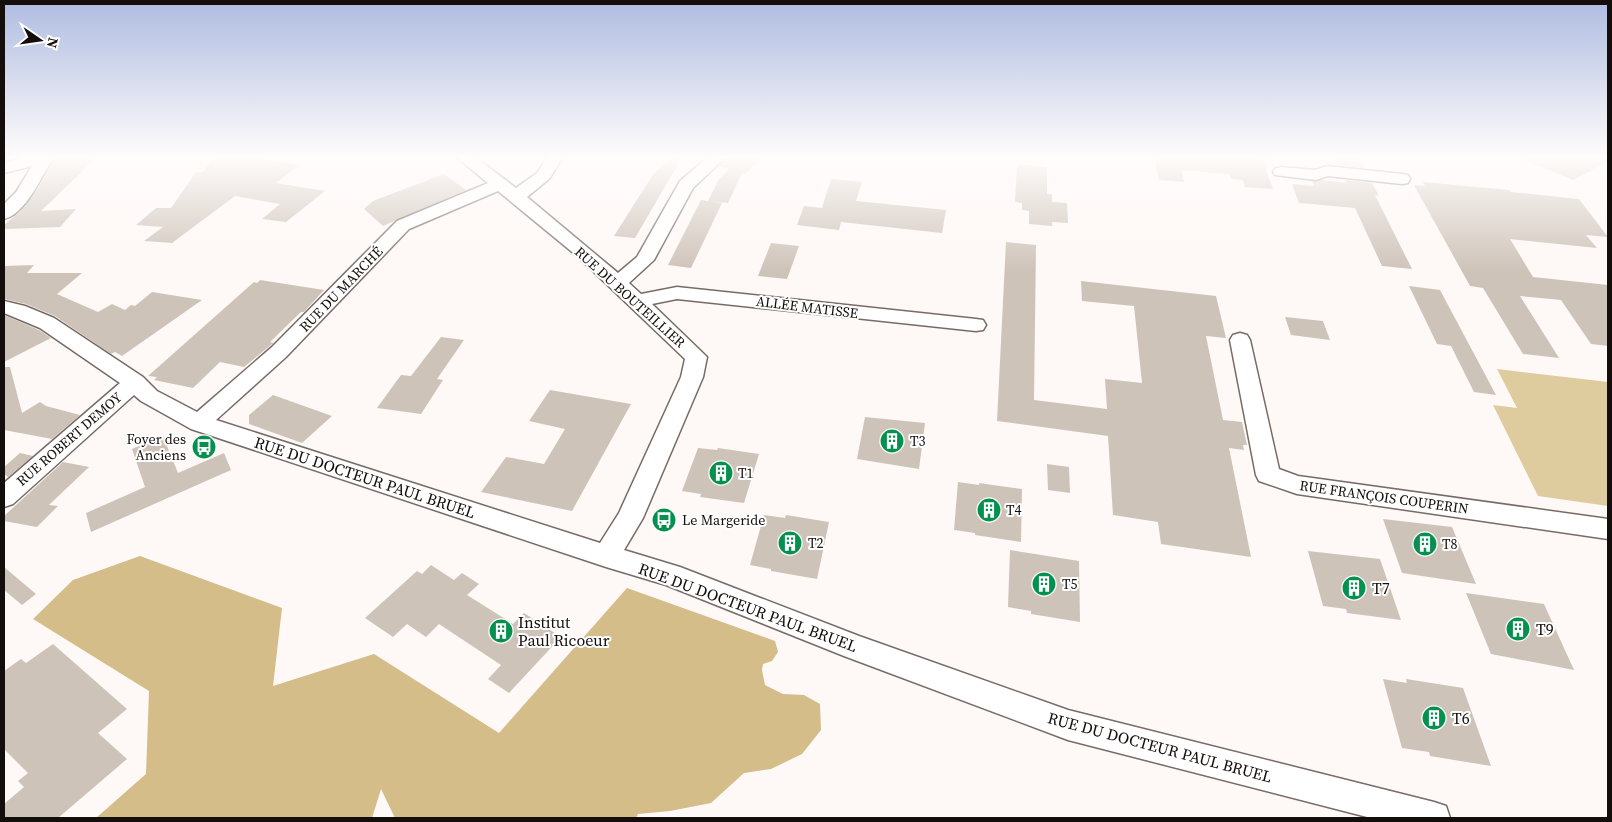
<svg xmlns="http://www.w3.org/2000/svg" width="1612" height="822" font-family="'Source Serif 4',serif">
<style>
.green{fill:#dfcc9e}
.forest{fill:#d4bd89}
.building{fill:#cec3b9}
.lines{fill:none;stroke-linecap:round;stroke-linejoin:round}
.street-casing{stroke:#786b65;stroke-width:3}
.street{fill:#fff;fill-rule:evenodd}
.labels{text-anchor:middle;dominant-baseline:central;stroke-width:4;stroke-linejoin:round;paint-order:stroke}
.street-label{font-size:14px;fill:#130e0c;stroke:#fff}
.poi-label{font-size:14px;fill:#130e0c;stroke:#fff;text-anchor:start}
.near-street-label{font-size:16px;fill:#130e0c;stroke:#fff}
.near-poi-label{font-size:16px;fill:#130e0c;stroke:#fff;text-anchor:start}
</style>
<rect width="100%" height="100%" fill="#fef8f6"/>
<path class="green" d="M1497,369L1608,382V506L1538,496L1493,405L1517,408Z"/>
<path class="forest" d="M140,556L282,608L273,686L374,654L499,733L627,588L775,641L778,652L772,661L763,664L762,670L765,685L783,694L804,695L820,704L821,730L802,754L771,769L744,773L711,803L670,811L638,814L636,818H395L381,789L372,818H96L146,774L149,691L33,619L73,580Z"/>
<path class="building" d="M98,156L41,211L76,209L60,227L4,229V225L21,211L39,187L56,157Z
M215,156H246L299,165L276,183L325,191L286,222L262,219L280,204L235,196L172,243L144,241L163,227L136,225L156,208H171L196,172H203Z
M674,156H683L635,238L614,236L654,173Z
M729,156H765L745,174L742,173L728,203L708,201L719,179L729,169L719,166Z
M1154,156H1261L1273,189L1245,187L1243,180L1231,179L1229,174L1182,170L1184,182L1159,180Z
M1333,156H1359L1365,168L1338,165Z
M1515,156H1608V162L1573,180Z
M1017,164L1047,167V194H1052V202L1067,203L1068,223L1052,222V226L1029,224V211L1022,210V203L1015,202Z
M444,174L466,190L383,226L364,209L373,201Z
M831,179L862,182L856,201L946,210L942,233L841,222L839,230L797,225L804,206L822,208Z
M1321,180L1347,183L1345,180L1372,183L1379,196L1375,195L1412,269L1382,266L1355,208L1299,203L1292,184L1314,186L1312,181Z
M1423,182L1509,190L1511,192L1579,199L1608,237L1586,235L1597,248L1510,239L1533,277L1608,285V346L1591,344L1561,300L1520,296L1559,358L1523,354L1483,288L1470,286L1414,185L1425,186Z
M701,200L722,203L691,268L668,265Z
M1006,242L1036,245L1034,400L1107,409L1105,379L1142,383L1134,306L1082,301L1081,281L1216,296L1226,338L1206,336L1223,420L1242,422L1247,445H1243L1244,450L1229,448L1251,557L1161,544L1158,522L1113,515L1108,436L997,421Z
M771,243L799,246L787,279L758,276Z
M34,265L27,273H82L57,294L98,312L112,304L125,310L131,305L135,306L152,292L202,300L122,356L115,352L111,354L55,316L26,304L4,299V266Z
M260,280L324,290L304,312H301L270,342L274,343L272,344L244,367L220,362L193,388L154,380L157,377L148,376L254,282L257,283Z
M1409,286L1440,290L1496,395L1474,392L1451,346L1437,344Z
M4,315L39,330L51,338L4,362Z
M1285,317L1323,321L1330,340L1291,335Z
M441,337L464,340L437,379L443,380L421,414L377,408L401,375L411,376Z
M4,367H10L22,413L40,402L46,406L80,415L52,439L4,430Z
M550,390L631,404L572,511L481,492L506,457L544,464L565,429L529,421Z
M273,395L332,416L302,443L249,424V415Z
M865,417L925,423L919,469L857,459Z
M163,436L178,473L224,453L231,470L91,532L86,513L145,487L132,449Z
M698,448L717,450L718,448L759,454L744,503L700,497L701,494L682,491Z
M20,453L33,456L8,477L4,474V467Z
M63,462L89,467L49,505L58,506L37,527L4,521V516Z
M1047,464L1069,467L1070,493L1048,490Z
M958,482L979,485V483L1022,489L1021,542L975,535V533L954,530Z
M764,515L785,518L786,515L829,522L817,579L771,571V569L750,565Z
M1383,519L1452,527L1476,584L1402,573Z
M1010,550L1079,561L1080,622L1031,614V611L1008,607Z
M1308,551L1380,559L1401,620L1347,613L1346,609L1323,606Z
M431,565L454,580L462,573L479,584L467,595L513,624L524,613L561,637L509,693L488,679L501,665L439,624L426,637L407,624L393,637L365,618L417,571L422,574Z
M4,567L36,594L22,605L4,590Z
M1466,593L1544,604L1574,670L1491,654Z
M53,644L127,709L98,733L127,759L58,818H4V804L24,787L18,781L28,773L4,749V671L21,659L26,663Z
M1383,679L1407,683L1406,679L1463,688L1491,766L1430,756L1429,752L1402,748Z"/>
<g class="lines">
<defs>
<path id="street" d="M30,156L54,157C42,175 26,214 4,219V204L16,192L32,166L4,173V163Z
M455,156H474L516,188L537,173L548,156H564L549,179L527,197L618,273L637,257L680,181L709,156H727L693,188L654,260L629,283L641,294L677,287L976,319L983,320L986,325L983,330L976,331L677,299L652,304L707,357L703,377L643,518L624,550L680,567L859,636L1068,710L1434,802L1446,806L1450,818H1371L1068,740L844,656L666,585L606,567L191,429L141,401L134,395L13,504L4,507V483L120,383L40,328L4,313V301L25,306L54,318L143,377L157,391L197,412L272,347L397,221L488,183ZM498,191L577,256L685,359L681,377L619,513L600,543L216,420L286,357L409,229Z
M1327,166L1402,174L1408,175L1410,179L1408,183L1402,184L1328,176L1316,180L1275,175L1273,172L1275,169L1281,167L1315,170Z
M1240,333L1247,335L1250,340L1279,469L1298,476L1608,519V539L1297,494L1259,481L1256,475L1230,340L1233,335Z"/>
</defs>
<use href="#street" class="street-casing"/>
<use href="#street" class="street"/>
</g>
<linearGradient id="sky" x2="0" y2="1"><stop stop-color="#afbce1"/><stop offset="0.58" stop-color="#fffcfb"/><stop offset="1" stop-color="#fffcfb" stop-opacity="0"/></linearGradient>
<rect width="1612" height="271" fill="url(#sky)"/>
<defs>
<symbol id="building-disc" viewBox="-11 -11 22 22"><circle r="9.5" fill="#05904f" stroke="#fff"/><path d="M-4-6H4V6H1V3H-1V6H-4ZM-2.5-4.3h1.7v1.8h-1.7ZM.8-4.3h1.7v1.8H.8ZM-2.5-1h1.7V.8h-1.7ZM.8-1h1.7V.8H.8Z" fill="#fff"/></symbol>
<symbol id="bus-disc" viewBox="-11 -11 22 22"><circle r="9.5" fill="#05904f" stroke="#fff"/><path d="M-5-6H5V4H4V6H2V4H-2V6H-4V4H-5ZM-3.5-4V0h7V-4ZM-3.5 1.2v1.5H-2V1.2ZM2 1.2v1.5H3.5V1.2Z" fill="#fff"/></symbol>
</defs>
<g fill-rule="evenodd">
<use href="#building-disc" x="878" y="427" width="28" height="28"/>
<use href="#bus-disc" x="190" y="433" width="28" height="28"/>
<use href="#building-disc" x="707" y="459" width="28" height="28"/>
<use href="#building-disc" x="975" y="496" width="28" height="28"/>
<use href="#bus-disc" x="650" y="506" width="28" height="28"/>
<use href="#building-disc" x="776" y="529" width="28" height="28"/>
<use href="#building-disc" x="1411" y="530" width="28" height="28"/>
<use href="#building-disc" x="1030" y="570" width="28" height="28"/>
<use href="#building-disc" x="1340" y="574" width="28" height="28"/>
<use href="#building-disc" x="1504" y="615" width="28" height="28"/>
<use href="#building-disc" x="487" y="617" width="28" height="28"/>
<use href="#building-disc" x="1420" y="704" width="28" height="28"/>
</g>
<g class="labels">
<g class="street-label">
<text transform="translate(341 289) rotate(-46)">RUE DU MARCHÉ</text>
<text transform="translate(630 297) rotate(42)">RUE DU BOUTEILLIER</text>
<text transform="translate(807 307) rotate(7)">ALLÉE MATISSE</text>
<text transform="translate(69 439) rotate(-41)">RUE ROBERT DEMOY</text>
<text transform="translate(1384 497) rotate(8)">RUE FRANÇOIS COUPERIN</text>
</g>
<g class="poi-label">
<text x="186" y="439" text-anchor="end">Foyer des<tspan x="186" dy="16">Anciens</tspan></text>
<text x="910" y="441">T3</text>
<text x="738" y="473">T1</text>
<text x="1006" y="510">T4</text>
<text x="682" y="520">Le Margeride</text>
<text x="808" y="543">T2</text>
<text x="1442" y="544">T8</text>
<text x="1062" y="584">T5</text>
</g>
<g class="near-street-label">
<text transform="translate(365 477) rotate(18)">RUE DU DOCTEUR PAUL BRUEL</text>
<text transform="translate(748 607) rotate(20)">RUE DU DOCTEUR PAUL BRUEL</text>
<text transform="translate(1160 747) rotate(15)">RUE DU DOCTEUR PAUL BRUEL</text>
</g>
<g class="near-poi-label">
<text x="1372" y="588">T7</text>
<text x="518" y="622">Institut<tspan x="518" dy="18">Paul Ricoeur</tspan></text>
<text x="1536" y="629">T9</text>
<text x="1452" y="718">T6</text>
</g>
</g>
<rect width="1612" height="822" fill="none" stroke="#130e0c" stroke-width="10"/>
<g transform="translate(40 40) rotate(103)" stroke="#ffffff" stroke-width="4" paint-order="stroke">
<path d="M0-4L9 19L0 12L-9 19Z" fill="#130e0c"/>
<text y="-8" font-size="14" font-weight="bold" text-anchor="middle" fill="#130e0c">N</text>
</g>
</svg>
